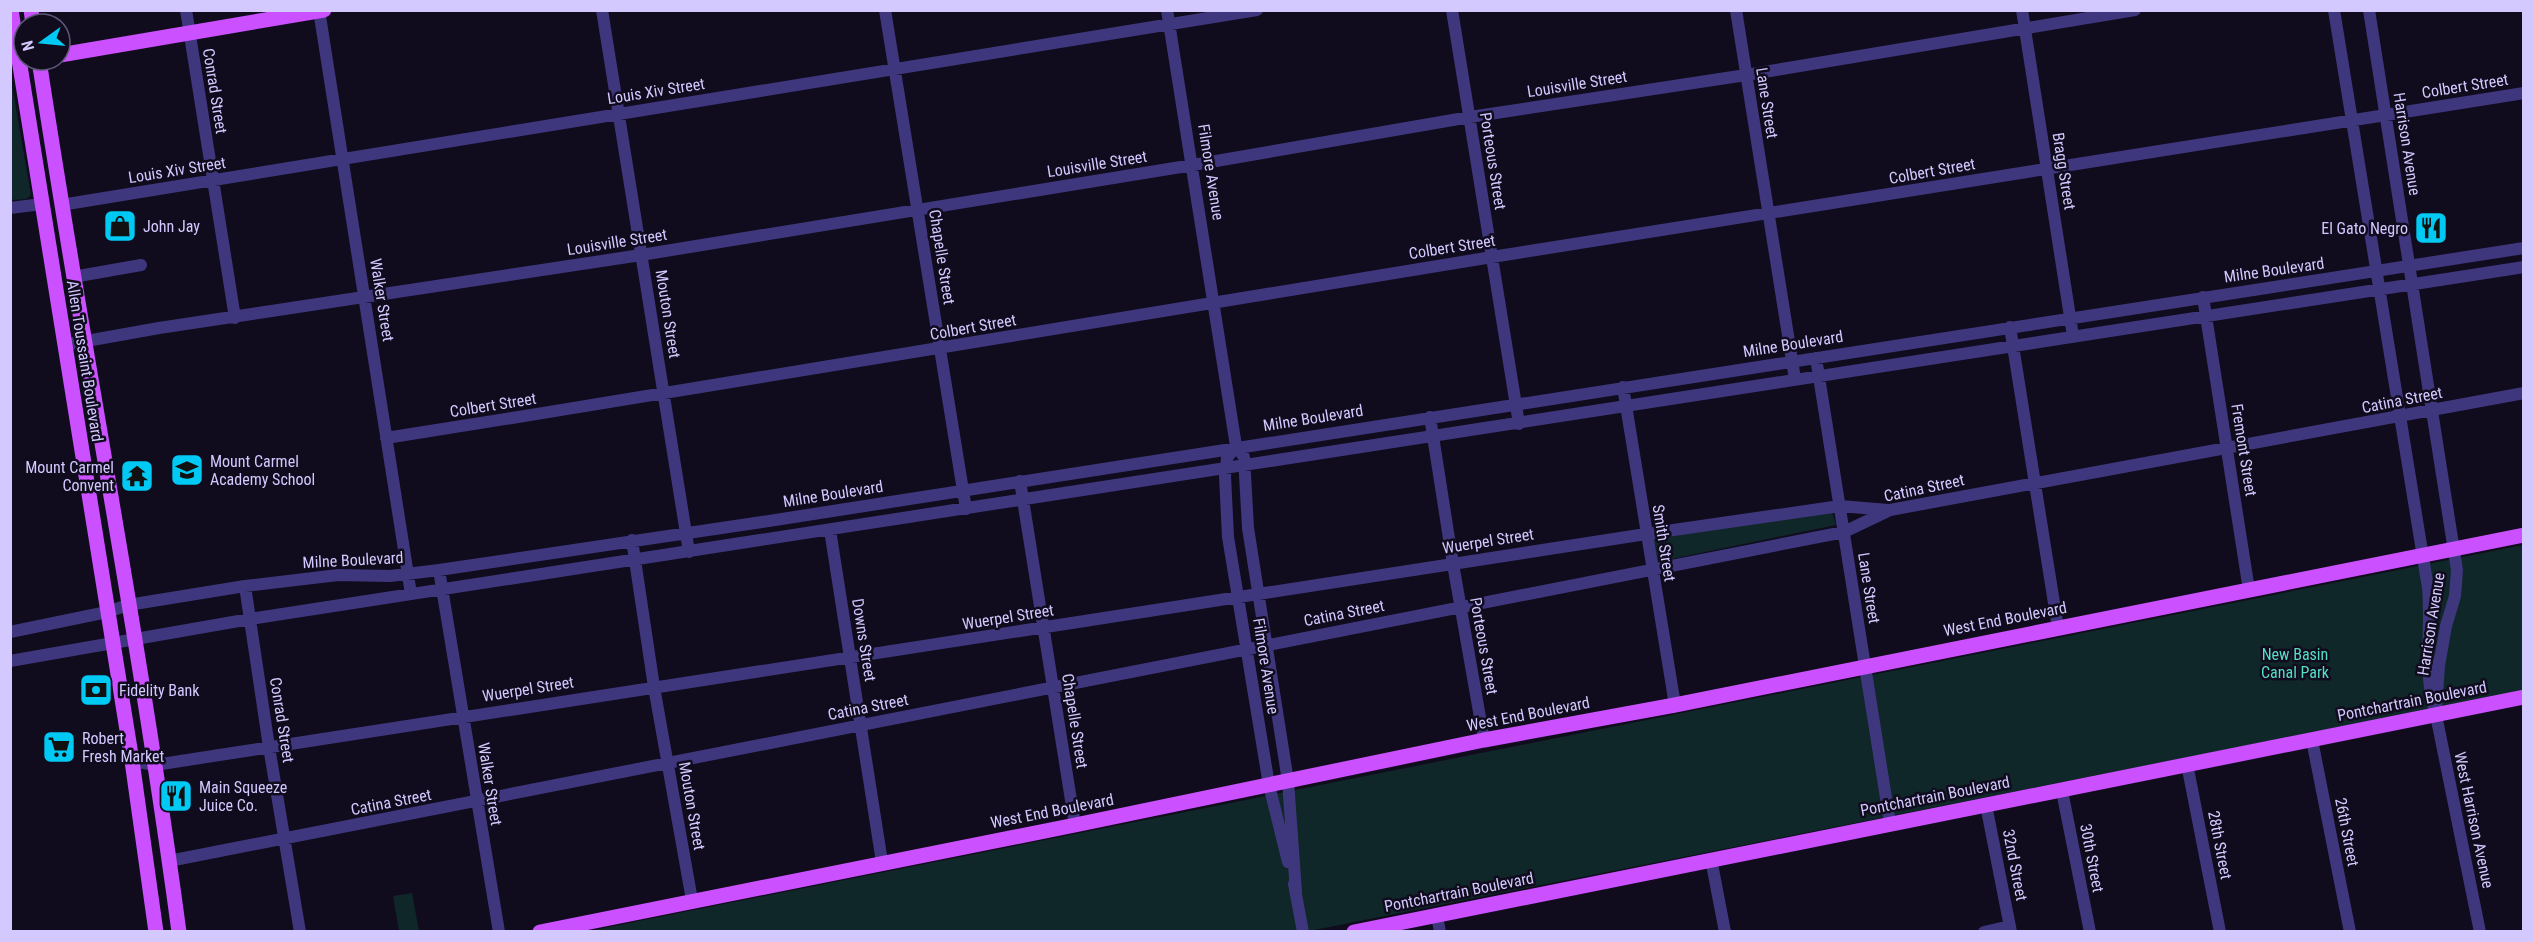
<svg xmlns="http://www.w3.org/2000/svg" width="2534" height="942" font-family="'Roboto Condensed',sans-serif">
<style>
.green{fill:#0f2728}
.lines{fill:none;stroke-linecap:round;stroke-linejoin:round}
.minor{stroke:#3f377d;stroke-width:12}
.major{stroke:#cb50ff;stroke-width:15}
.labels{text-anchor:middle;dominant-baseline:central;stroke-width:5;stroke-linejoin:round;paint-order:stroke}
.street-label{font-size:16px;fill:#d3c9ff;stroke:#100c1e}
.poi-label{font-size:16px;fill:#d3c9ff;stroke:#100c1e;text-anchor:start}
.park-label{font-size:16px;fill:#56dec6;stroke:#100c1e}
</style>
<rect width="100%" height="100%" fill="#100c1e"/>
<path class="green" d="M11,79L31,195L26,199L11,200Z
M1832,512L1836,525L1657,562L1653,539Z
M2523,545V691L1309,931L584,932Z
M412,893L419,931H399L393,896Z"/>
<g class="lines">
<path class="minor" d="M186,10L235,318
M319,10L411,594
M602,10L689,552
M885,10L966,509
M1167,10L1236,446L1244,457L1248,528L1288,781L1296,892
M1452,10L1519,424
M1736,10L1795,379
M2022,10L2073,336
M2334,10L2428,588C2432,633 2422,671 2436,715L2480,932
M2369,10L2457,570L2455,596L2446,626L2439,666L2436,708
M61,205L1257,10
M10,208L42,204
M73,277L141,265
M2203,297L2249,590
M2010,327L2058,628
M64,345L159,328L641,255L1193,165L1470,117L1746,75L2135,10
M1816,358L1890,823
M1623,387L1675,705
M1430,417L1453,564L1484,740
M386,438C755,380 1123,316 1492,257C1836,203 2180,148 2524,93
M1236,446L1227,458L1225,476L1228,537L1269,785L1288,862
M1020,481L1075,825
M830,530L882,862
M632,540L654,687L692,900
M439,570L499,932
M245,586L269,747L300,932
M10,632L107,612L128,605L245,586L338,575L390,576L439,570L762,522L2524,248
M10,661L250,619L2524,267
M2312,740L2350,932
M132,761L155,765L1646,534L1840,506L1888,510
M2187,764L2220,932
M2062,791L2090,932
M1986,805L2011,932
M1711,859L1725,932
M169,861L1844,532L1890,510L2524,393
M1294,884L1303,932
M1437,916L1440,932
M1984,932L2010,926"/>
<path class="major" d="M11,10L132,761L156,932
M31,10L33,24
M60,55L324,10
M39,60C83,351 140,640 179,932
M540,932L1075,825L1484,740L1675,705L2524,535
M1354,932L2524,697"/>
</g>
<defs>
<symbol id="shop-square" viewBox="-11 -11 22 22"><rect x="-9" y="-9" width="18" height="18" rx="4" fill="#00caf4" stroke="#100c1e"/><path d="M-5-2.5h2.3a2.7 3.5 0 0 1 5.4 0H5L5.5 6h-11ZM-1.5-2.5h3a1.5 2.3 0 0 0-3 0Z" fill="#111"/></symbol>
<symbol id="restaurant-square" viewBox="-11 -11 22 22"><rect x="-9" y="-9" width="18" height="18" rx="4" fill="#00caf4" stroke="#100c1e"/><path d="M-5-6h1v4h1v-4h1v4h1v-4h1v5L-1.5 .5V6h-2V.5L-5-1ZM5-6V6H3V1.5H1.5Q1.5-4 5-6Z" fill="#111"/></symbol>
<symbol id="school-square" viewBox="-11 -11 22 22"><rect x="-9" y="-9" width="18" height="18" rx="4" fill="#00caf4" stroke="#100c1e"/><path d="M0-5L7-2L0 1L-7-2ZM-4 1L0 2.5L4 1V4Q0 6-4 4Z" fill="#111"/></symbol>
<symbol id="temple-square" viewBox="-11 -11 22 22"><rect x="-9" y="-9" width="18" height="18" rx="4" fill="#00caf4" stroke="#100c1e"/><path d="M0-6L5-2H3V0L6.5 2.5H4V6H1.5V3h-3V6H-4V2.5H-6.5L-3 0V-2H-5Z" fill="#111"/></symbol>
<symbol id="bank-square" viewBox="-11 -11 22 22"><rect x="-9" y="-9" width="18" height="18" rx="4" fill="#00caf4" stroke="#100c1e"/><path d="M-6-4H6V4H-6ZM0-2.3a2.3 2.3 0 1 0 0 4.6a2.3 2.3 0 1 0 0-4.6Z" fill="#111"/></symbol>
<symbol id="supermarket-square" viewBox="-11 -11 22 22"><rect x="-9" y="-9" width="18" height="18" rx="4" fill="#00caf4" stroke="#100c1e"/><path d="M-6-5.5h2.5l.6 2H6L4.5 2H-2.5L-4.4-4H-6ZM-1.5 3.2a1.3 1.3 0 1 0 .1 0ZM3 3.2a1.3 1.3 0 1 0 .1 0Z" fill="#111"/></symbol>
</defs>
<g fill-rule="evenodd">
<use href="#shop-square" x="101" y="207" width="38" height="38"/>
<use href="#restaurant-square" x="2412" y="209" width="38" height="38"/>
<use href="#school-square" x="168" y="451" width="38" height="38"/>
<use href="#temple-square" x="118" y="457" width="38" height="38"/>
<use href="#bank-square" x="77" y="671" width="38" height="38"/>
<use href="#supermarket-square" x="40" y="728" width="38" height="38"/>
<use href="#restaurant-square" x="157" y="777" width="38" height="38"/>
</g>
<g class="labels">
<g class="street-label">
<text transform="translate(1577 84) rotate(-9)">Louisville Street</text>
<text transform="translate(2465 86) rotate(-9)">Colbert Street</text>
<text transform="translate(215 91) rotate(81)">Conrad Street</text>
<text transform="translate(656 91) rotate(-9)">Louis Xiv Street</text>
<text transform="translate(1767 103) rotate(81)">Lane Street</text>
<text transform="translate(2407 144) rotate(81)">Harrison Avenue</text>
<text transform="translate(1493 161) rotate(81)">Porteous Street</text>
<text transform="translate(1097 164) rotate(-9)">Louisville Street</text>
<text transform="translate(177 170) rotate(-9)">Louis Xiv Street</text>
<text transform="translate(1932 171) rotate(-10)">Colbert Street</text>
<text transform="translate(2064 171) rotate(81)">Bragg Street</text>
<text transform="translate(1211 172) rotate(81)">Filmore Avenue</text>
<text transform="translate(617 242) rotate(-9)">Louisville Street</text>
<text transform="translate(1452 247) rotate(-9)">Colbert Street</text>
<text transform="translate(942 257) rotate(81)">Chapelle Street</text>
<text transform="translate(2274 270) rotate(-8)">Milne Boulevard</text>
<text transform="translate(382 300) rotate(81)">Walker Street</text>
<text transform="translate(668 314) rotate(81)">Mouton Street</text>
<text transform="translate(973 327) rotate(-10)">Colbert Street</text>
<text transform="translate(1793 344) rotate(-9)">Milne Boulevard</text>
<text transform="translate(85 361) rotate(81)">Allen Toussaint Boulevard</text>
<text transform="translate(2402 400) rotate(-11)">Catina Street</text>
<text transform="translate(493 405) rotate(-9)">Colbert Street</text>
<text transform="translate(1313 418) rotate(-9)">Milne Boulevard</text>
<text transform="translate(2244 450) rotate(81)">Fremont Street</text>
<text transform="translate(1924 488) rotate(-12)">Catina Street</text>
<text transform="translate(833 494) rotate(-9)">Milne Boulevard</text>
<text transform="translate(1488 541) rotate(-9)">Wuerpel Street</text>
<text transform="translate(1664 543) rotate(81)">Smith Street</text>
<text transform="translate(353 560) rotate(-3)">Milne Boulevard</text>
<text transform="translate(1869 588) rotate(81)">Lane Street</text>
<text transform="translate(1344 613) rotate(-11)">Catina Street</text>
<text transform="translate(1008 617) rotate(-9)">Wuerpel Street</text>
<text transform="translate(2005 619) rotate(-11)">West End Boulevard</text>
<text transform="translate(2431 624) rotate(-81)">Harrison Avenue</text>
<text transform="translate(864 640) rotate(81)">Downs Street</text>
<text transform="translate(1484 646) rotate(80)">Porteous Street</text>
<text transform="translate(1266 666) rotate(81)">Filmore Avenue</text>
<text transform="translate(528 689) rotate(-9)">Wuerpel Street</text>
<text transform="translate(2412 701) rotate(-11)">Pontchartrain Boulevard</text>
<text transform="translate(868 707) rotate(-11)">Catina Street</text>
<text transform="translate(1528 714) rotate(-11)">West End Boulevard</text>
<text transform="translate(282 720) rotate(81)">Conrad Street</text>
<text transform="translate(1075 721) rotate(81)">Chapelle Street</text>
<text transform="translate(490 784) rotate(81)">Walker Street</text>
<text transform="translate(1935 796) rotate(-11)">Pontchartrain Boulevard</text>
<text transform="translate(391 802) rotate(-11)">Catina Street</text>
<text transform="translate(692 806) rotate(80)">Mouton Street</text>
<text transform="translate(1052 811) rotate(-11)">West End Boulevard</text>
<text transform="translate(2474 820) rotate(78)">West Harrison Avenue</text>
<text transform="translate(2347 832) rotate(79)">26th Street</text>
<text transform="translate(2220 845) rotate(79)">28th Street</text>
<text transform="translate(2092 858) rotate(79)">30th Street</text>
<text transform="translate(2015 865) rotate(79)">32nd Street</text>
<text transform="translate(1459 892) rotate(-11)">Pontchartrain Boulevard</text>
</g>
<g class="poi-label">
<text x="143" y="226">John Jay</text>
<text x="2408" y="228" text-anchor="end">El Gato Negro</text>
<text x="210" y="461">Mount Carmel<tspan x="210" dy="18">Academy School</tspan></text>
<text x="114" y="467" text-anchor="end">Mount Carmel<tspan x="114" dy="18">Convent</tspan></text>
<text x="119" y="690">Fidelity Bank</text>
<text x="82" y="738">Robert<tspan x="82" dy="18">Fresh Market</tspan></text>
<text x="199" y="787">Main Squeeze<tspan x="199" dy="18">Juice Co.</tspan></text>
</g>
<g class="park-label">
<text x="2295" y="654">New Basin<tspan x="2295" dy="18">Canal Park</tspan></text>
</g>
</g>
<rect width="2534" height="942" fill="none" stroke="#d3c9ff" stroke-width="24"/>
<g transform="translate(42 42) rotate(255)"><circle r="28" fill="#100c1e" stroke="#5e5878" stroke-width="1.5"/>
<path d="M0-4.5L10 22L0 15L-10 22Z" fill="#00caf4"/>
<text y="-9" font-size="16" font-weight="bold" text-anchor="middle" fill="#d3c9ff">N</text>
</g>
</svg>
